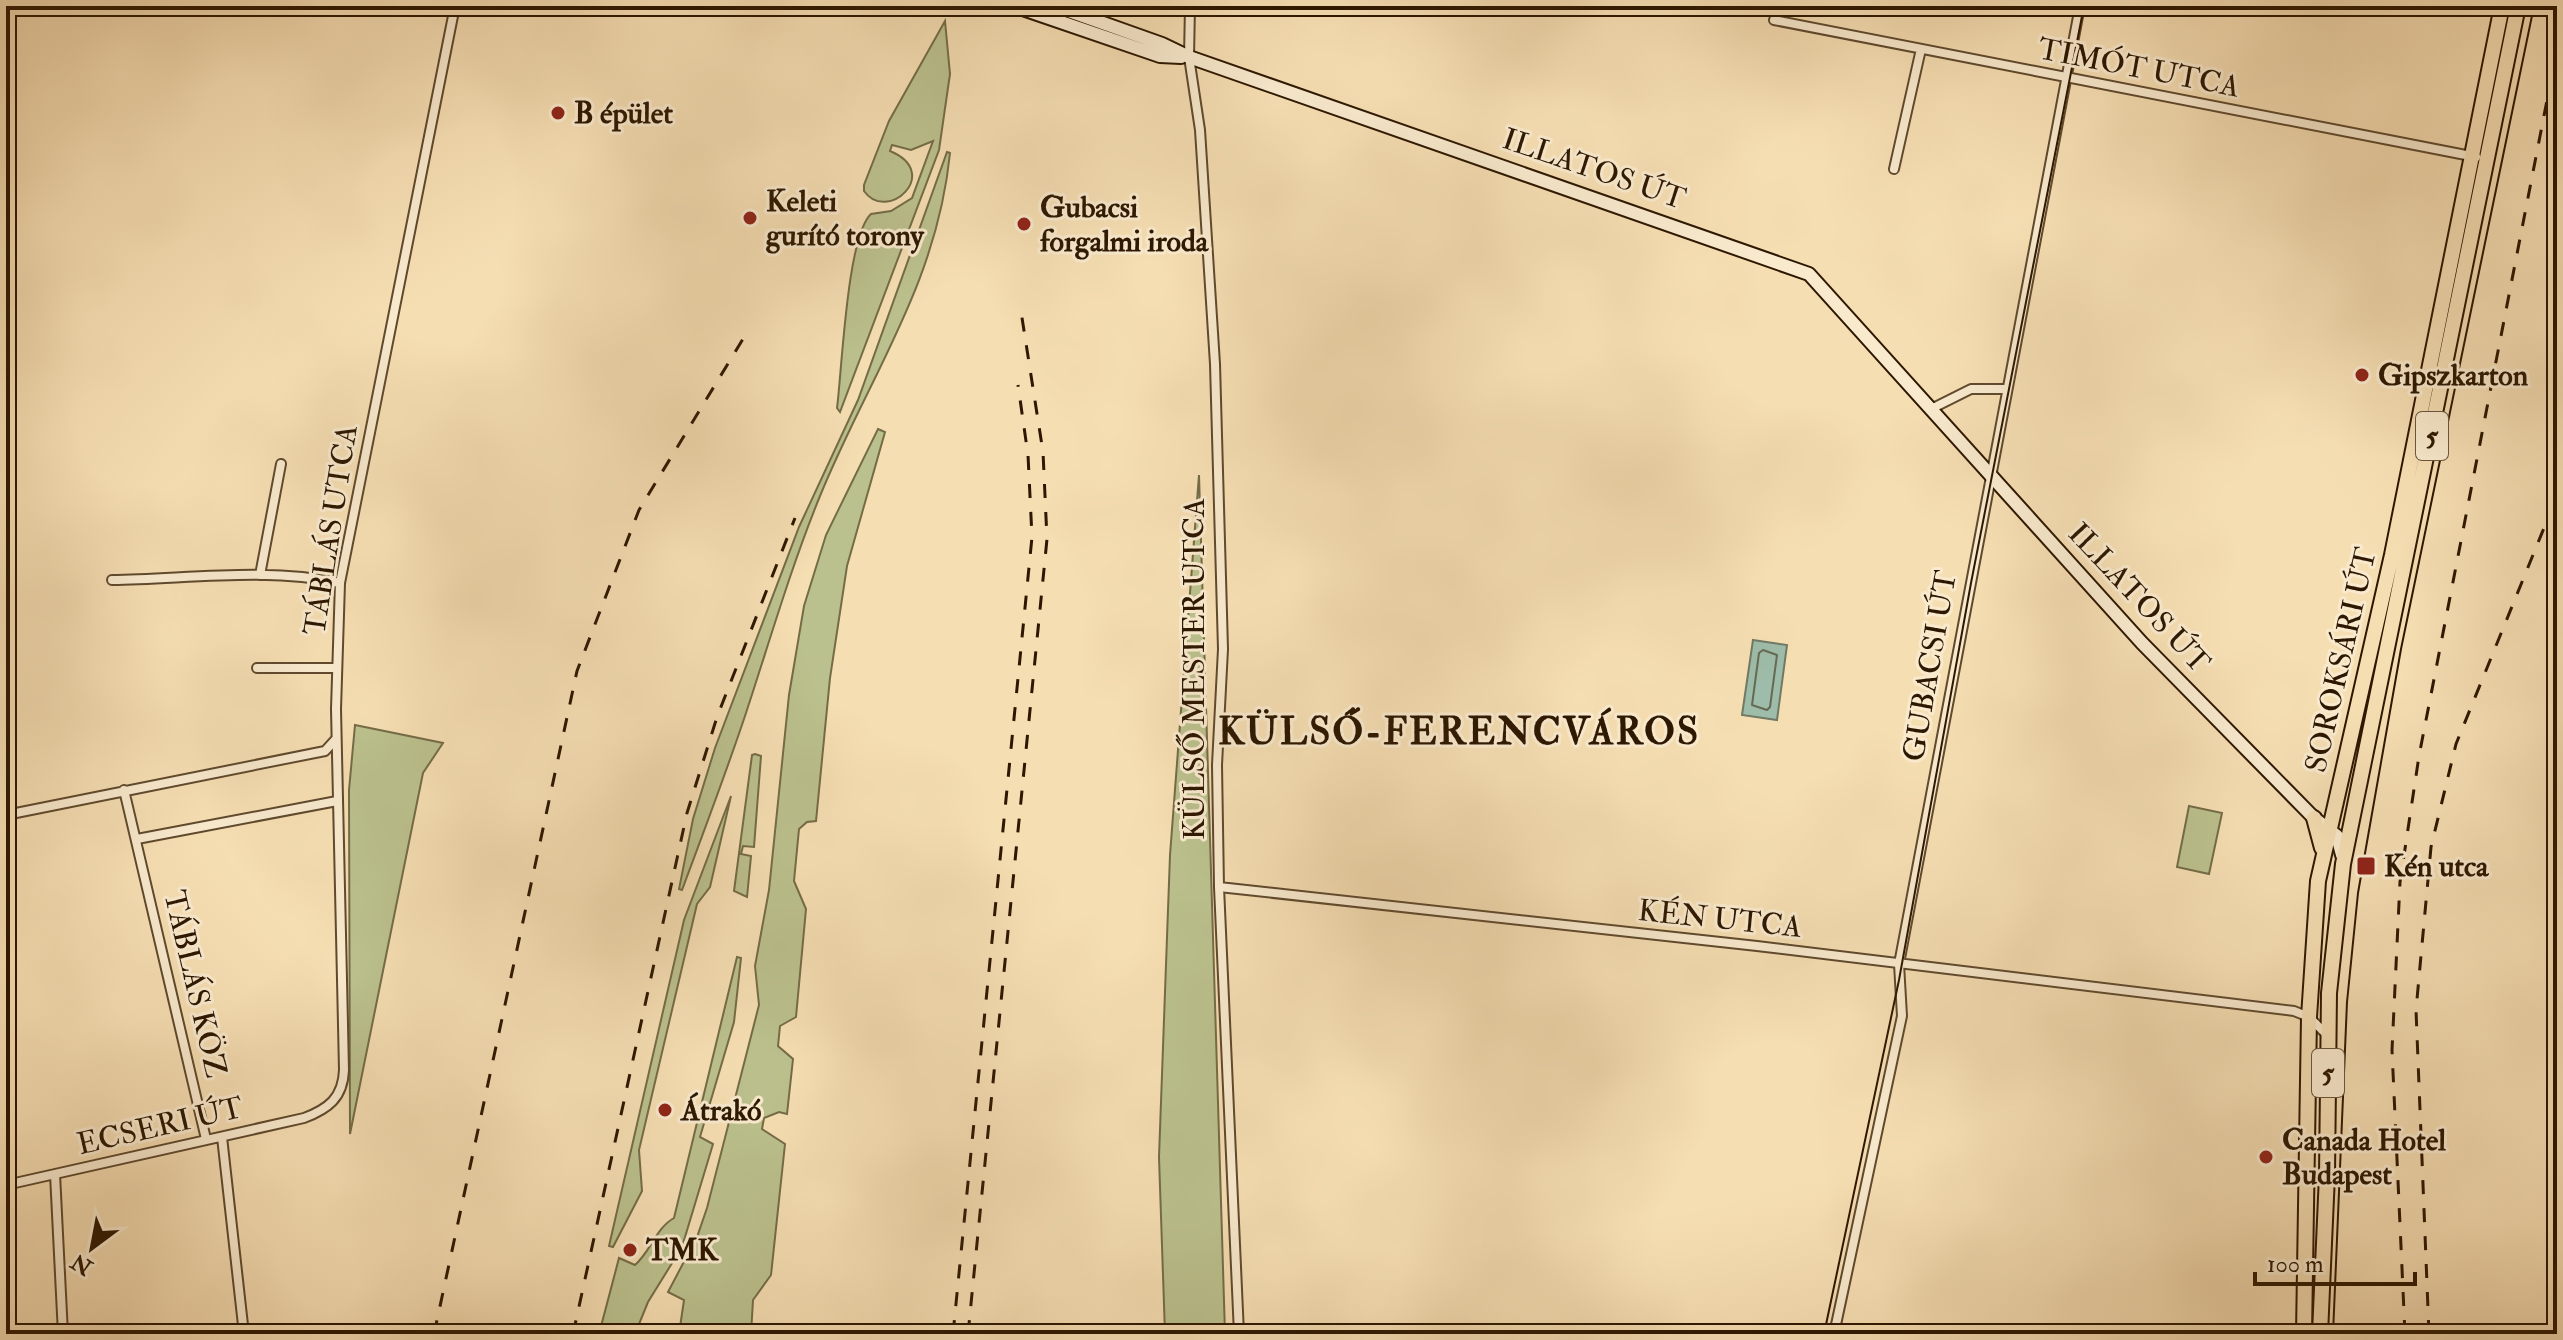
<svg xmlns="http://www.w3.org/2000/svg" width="2563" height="1340" font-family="'IM FELL Double Pica',serif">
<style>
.green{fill:#bbc18e;stroke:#746c47;stroke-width:2}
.water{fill:#9dbca9;stroke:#707a65;stroke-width:2}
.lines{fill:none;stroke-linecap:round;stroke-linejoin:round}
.shore{stroke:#656a54;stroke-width:2}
.street-casing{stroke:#5f492d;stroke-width:12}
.secondary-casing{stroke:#2d1700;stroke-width:16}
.primary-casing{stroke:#2d1700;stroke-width:18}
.street{stroke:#f9eace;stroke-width:8}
.secondary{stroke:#f9eace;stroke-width:12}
.primary{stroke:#f6deb3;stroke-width:14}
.tram{stroke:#2d1700;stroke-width:2}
.rail{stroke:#2d1700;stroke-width:3;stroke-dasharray:14 14;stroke-linecap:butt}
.poi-dot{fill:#8f2418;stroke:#f9eace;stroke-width:3}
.labels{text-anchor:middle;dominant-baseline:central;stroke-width:6;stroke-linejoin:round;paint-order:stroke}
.shield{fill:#f9eace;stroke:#6a563e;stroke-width:2}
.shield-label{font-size:28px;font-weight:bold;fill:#2d1700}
.street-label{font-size:30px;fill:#2d1700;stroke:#f9eace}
.poi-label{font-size:30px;font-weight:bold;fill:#2d1700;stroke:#f9eace;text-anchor:start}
.district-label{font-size:38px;font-weight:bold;letter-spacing:2px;fill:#2d1700;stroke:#f9eace}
</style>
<rect width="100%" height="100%" fill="#f6deb3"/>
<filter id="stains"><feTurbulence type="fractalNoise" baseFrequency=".0025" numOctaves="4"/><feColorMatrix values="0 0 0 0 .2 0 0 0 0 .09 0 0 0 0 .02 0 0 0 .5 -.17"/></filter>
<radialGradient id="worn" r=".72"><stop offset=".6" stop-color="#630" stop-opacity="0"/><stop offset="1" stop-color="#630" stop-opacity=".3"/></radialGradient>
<path class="green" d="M945,21L950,74L939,150L840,412L837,408C842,370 847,236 871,214L891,211L912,198L933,141L911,150L892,145L890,151C943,173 887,224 864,191V185L889,121Z
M947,152L950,153C937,285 868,378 820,496C791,567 770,640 746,713C726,773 704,831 682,890L679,889L693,819L715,748L799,527L858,400Z
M878,429L885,432L847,566L830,678L816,821L807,822L799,829L794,881L806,909L796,1017L780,1026L778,1046L793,1059L787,1114L779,1112L764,1118L762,1129L785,1144L771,1275L753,1300L751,1334H679L684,1300L668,1292L697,1237L707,1208L759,1005L755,966L769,890L789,695L804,606L826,535Z
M1199,475L1225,1334H1165L1159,1157L1170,855Z
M355,725L443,743L423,773L350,1134L349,790Z
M755,754L761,756L754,847L743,846L741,854L751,856L747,897L734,891L752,755Z
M731,796L710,887L697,904L639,1150L642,1191L613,1247L609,1246L684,920Z
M2189,806L2222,813L2209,874L2177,867Z
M737,957L741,958L734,1022L700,1137L713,1144L682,1247L648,1302L635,1334H599L619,1258L635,1265C651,1251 656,1228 674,1218Z"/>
<path class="water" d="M1753,640L1787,645L1777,720L1742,715Z"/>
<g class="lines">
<path class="shore" d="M1763,650L1777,655L1770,707L1767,710L1752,705L1759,653Z"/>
<defs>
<path id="street" d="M1190,6L1189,57L1200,130L1215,364L1223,649L1217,765L1219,887L1239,1334
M1774,20L2476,157
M1894,169L1921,49
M1933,408L1971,389H2005
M260,575L281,464
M112,580C187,579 267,567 340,583
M257,668H336
M124,790L206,1139
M6,815L325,751L336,739
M137,839L337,801
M1219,887L1757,946L2294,1011L2309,1017L2327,1035
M222,1137L244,1334
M55,1174L63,1334
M6,1185L304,1118C328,1109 343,1098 344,1070L336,709L340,583L455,6
M1834,1334L1902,1016L1899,964L2080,6"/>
<path id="secondary" d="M1014,6L1160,56L1181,57
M1055,6L1162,44L1189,57L1809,274L2142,643L2314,818L2337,836L2342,855"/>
<path id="primary" d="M2314,818L2322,848
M2304,1334L2309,1017L2318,881L2392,555L2502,6
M2320,1334L2327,1175L2329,993L2343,864L2518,6"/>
</defs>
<use href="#street" class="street-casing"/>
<use href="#secondary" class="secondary-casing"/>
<use href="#primary" class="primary-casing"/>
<use href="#street" class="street"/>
<use href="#secondary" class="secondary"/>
<use href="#primary" class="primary"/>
<path class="tram" d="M1824,1334L1899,980L1971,583L2084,6
M2333,1334L2347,1002L2358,893L2401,649L2534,6"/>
<path class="rail" d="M434,1334L577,671L639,510L746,334
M573,1334L687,813L717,717L795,518
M953,1334L1032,537L1028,455L1018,385
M968,1334L1047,539L1043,452L1020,305
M2405,1334L2392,1050L2400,882L2419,756L2557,49
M2429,1334L2416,1010L2431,847L2456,744L2557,496"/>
</g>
<g class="poi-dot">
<circle cx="558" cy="113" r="8"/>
<circle cx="750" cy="218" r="8"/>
<circle cx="1024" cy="224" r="8"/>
<circle cx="2362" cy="375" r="8"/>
<rect x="2356" y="856" width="20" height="20" rx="4"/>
<circle cx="665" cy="1110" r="8"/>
<circle cx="2266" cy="1157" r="8"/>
<circle cx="630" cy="1250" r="8"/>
</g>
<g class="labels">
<g class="shield">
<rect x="2416" y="412" width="32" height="48" rx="6"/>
<rect x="2312" y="1049" width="32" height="48" rx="6"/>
</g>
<g class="shield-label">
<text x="2432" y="436">5</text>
<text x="2328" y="1073">5</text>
</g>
<g class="street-label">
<text transform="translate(2139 68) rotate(11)">TIMÓT UTCA</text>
<text transform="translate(1594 169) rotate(19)">ILLATOS ÚT</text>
<text transform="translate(331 530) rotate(-81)">TÁBLÁS UTCA</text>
<text transform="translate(2139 598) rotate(47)">ILLATOS ÚT</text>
<text transform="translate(2341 660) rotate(-77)">SOROKSÁRI ÚT</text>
<text transform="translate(1930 666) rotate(-80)">GUBACSI ÚT</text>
<text transform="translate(1194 669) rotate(-90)">KÜLSŐ MESTER UTCA</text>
<text transform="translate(1720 919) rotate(6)">KÉN UTCA</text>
<text transform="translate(195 984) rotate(77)">TÁBLÁS KÖZ</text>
<text transform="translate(160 1126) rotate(-13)">ECSERI ÚT</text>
</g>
<g class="poi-label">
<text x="574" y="113">B épület</text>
<text x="766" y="201">Keleti<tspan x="766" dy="34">gurító torony</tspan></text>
<text x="1040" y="207">Gubacsi<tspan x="1040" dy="34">forgalmi iroda</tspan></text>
<text x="2378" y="375">Gipszkarton</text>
<text x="2384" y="866">Kén utca</text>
<text x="681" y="1110">Átrakó</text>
<text x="2282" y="1140">Canada Hotel<tspan x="2282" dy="34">Budapest</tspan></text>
<text x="646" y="1250">TMK</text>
</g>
<g class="district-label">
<text x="1459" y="732">KÜLSŐ-FERENCVÁROS</text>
</g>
</g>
<rect width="2563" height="1340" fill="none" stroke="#f6deb3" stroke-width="32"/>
<rect x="8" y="8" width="2547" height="1324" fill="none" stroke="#2d1700" stroke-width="4"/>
<rect x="16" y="16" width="2531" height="1308" fill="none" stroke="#2d1700" stroke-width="2"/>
<g transform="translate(92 1248) rotate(212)" stroke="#f9eace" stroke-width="6" paint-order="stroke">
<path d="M0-6L14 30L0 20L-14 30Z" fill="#2d1700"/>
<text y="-12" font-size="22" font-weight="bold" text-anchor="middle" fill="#2d1700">N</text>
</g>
<path d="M2255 1272v12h160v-12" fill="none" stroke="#2d1700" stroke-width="4"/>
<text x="2267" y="1272" font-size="24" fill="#2d1700" stroke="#f9eace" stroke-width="6" paint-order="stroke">100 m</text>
<rect width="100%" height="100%" filter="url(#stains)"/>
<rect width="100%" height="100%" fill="url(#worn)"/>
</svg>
